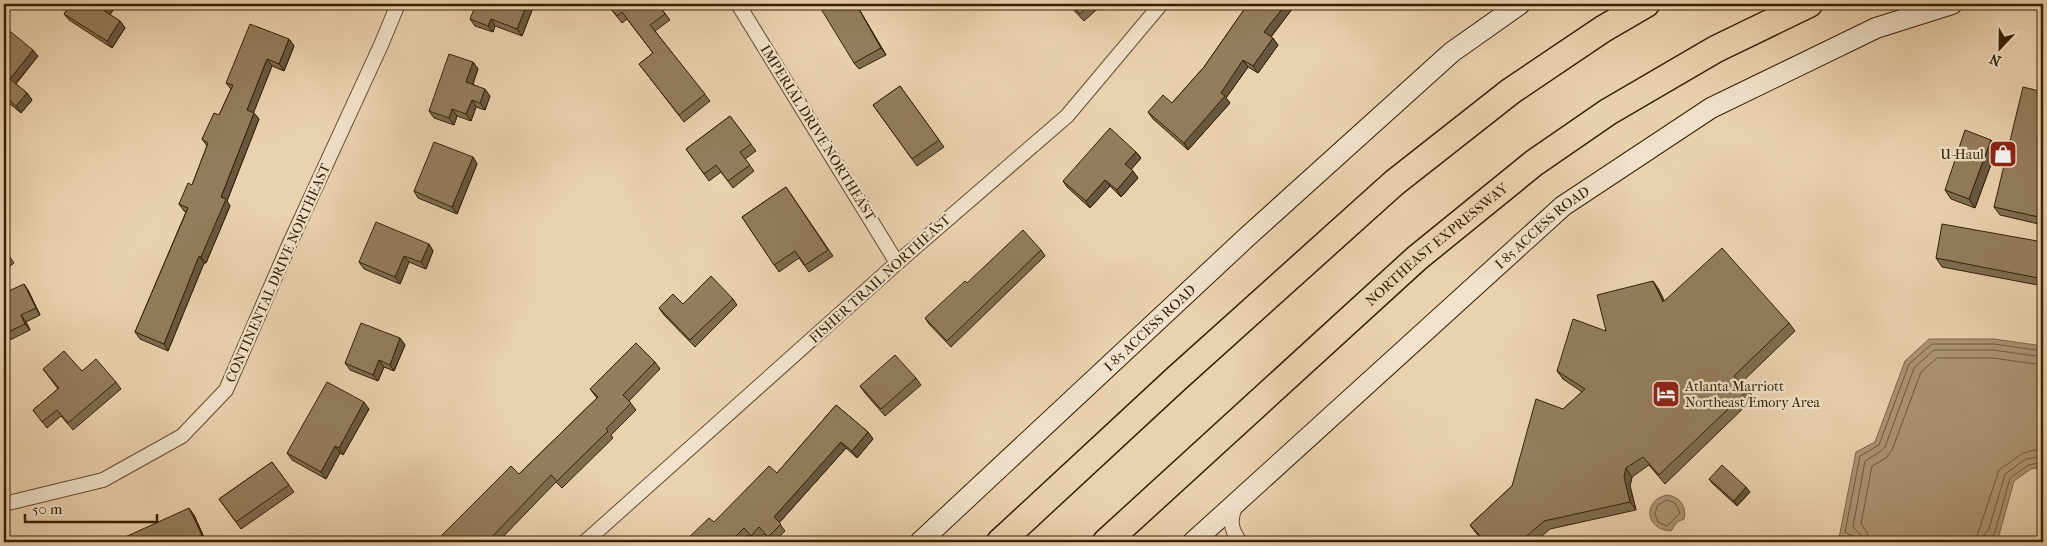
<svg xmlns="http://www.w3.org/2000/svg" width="2047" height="546" font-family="'IM FELL French Canon',serif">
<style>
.water{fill:#ad9575;stroke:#7d6648}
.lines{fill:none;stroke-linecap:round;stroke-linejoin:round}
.shore{stroke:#725a3d;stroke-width:1}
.street-casing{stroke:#634c30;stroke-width:16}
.secondary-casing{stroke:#362005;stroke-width:22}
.highway-casing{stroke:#362005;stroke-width:29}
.street{stroke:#f2e2cb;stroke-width:14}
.secondary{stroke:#f2e2cb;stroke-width:20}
.highway{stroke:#ebd2af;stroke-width:26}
.wall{fill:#7f6c50;stroke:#362005}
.shaded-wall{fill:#685841;stroke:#362005}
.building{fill:#947d5d;stroke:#362005}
.labels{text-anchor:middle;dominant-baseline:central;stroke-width:4.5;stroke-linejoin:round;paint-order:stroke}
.street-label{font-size:14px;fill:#362005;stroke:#f2e2cb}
.poi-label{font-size:14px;fill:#362005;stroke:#f2e2cb;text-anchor:end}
</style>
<rect width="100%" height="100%" fill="#ebd2af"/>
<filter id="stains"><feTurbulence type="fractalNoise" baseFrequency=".004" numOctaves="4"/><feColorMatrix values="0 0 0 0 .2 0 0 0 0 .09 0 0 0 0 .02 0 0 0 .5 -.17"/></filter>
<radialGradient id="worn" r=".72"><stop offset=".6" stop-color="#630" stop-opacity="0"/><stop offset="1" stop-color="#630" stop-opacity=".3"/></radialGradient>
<path class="water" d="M1929,339H1994L2043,346V467L2031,469L2014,481L1999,535L1993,542H1863L1839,538L1856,452L1875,442L1905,361Z
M1667,495C1680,497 1687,506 1684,519L1677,522L1671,531C1645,530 1642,500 1667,495Z"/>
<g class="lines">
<path class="shore" d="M1667,500L1675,503L1680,513L1667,526L1658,522L1655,514L1657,506Z
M1855,542L1854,537L1845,532L1860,456L1879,445L1909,364L1932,344H1994L2043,351
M1862,542L1860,534L1853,527L1865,461L1881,451L1885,447L1914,368L1934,350H1993L2043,357
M1869,542L1867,532L1861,524L1872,466L1886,458L1892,450L1921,372L1937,358H1993L2043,365
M1975,542L1999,470L2023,453L2043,448
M1983,542L1984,535L1989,529L2005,474L2026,459L2043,456
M1989,542L1995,532L2010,478L2029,465L2043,462"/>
<defs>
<path id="street" d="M738,4L897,263
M4,504L103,480L182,436L226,390L289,245L381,45L398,4
M1237,504C1229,518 1230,529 1240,542
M585,542L897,263L1067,116L1161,4"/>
<g id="secondary">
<path id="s1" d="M920,542L1248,236L1452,52L1520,4"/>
<path id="s2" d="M1193,542L1563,206L1711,108L1876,28L1952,4"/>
</g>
<g id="highway">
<path d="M1000,542L1176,379L1394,183L1511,91L1603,29L1646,4"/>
<path id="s3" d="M1106,542L1417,258L1534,163L1608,112L1716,49L1809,4"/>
</g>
</defs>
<use href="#street" class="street-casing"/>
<use href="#secondary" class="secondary-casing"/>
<use href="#highway" class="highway-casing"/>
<use href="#street" class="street"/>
<use href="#secondary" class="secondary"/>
<use href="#highway" class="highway"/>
</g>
<path class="wall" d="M71,4H117L110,15L120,21L125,28L112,48L69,20L64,14Z
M299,4H309L307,7Z
M607,4H658L670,20L655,31L710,101L684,122L639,64L653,53L627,19L622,23Z
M856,4L886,55L859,69L854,63Z
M1068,4H1103L1084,21Z
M1248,4H1296L1271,37L1278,45L1258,73L1248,67L1226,98L1230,103L1188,150L1153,119L1148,112L1172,103L1204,67Z
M534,5L522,36L495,26L493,32L475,26L470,19Z
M4,32L38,56L16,84L27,93L32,100L21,113L4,99Z
M289,39L294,46L284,71L272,66L253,112L259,119L227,201L230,206L206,263H204L168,351L140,339L135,332L186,212L184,211L179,204L192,185L207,146L202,139L219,115L231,89L226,83Z
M473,62L478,69L473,84L490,96L485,110L476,107L471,121L457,116L454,125L434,118L429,111Z
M900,86L944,147L917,166L873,105Z
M2043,92V225L2000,215L1994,207Z
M730,116L756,151L745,159L754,171L733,188L721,172L709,181L686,149Z
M1991,140L1997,148L1975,208L1951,199L1945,190Z
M1136,152L1141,158L1131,169L1138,178L1121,197L1110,186L1090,208L1067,187L1063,181Z
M473,157L477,164L457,214L418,198L414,191Z
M786,187L833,256L809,272L799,258L779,272L742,217Z
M2043,242V286L1942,267L1936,258Z
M429,244L433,251L426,269L409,262L400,284L364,269L359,262Z
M4,248L14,263L4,271Z
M1041,250L1045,256L951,347L929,324L925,318L967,283Z
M1653,281L1659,290L1664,301L1789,323L1795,331L1741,383L1748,390L1754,398L1665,484L1649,465L1632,477L1630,486L1636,510L1550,529L1535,542H1484L1476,533L1470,525L1512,486L1563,409L1582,392L1563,379L1557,371L1606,331Z
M28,290L40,315L26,322L30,330L6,342L4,339V293Z
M733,299L737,305L695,347L664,315L659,308L683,304Z
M400,338L405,345L394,371L384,367L378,381L350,370L345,363Z
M655,362L660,369L629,401L636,410L611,435L613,438L562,488L556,482L498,542H436L519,474L597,398L590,389Z
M43,369L82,371L116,382L121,389L73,430L61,416L47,428L33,410L58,389Z
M916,378L921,385L885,416L865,393L860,386Z
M836,405L868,432L873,439L857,458L846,448L779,523L785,531L774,542H772L764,534L756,542L748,535L741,542H684L714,522L777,473Z
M369,409L343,455L340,453L326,479L292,460L287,453Z
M272,462L294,492L241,529L219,499Z
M1709,479L1750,492L1737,506L1712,483Z
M194,515L206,542H125Z"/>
<path class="shaded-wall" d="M108,4H117L108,17L103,10Z
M527,4H533L534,5L522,36L517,29Z
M856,4L886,55L881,48Z
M1286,4H1296L1269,39L1264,32Z
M491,19L495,26L493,32L488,26Z
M120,21L125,28L112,48L107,41Z
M1273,38L1278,45L1258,73L1253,66Z
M289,39L294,46L284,71L279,64Z
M33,50L38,56L14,85L10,79Z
M267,59L272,66L252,117L247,110Z
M1243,60L1248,67L1226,98L1230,103L1188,150L1184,143Z
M473,62L478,69L471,89L466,82Z
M485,89L490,96L485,110L480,103Z
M27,93L32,100L21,113L16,106Z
M472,100L476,107L471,121L466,114Z
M452,109L457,116L454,125L449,118Z
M254,113L259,119L227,201L230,206L206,263L201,257L221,197Z
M1991,140L1997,148L1975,208L1969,199Z
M1136,152L1141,158L1130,171L1125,164Z
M473,157L477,164L457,214L452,207Z
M1133,171L1138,178L1121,197L1117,190Z
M1105,180L1110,186L1090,208L1086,201Z
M429,244L433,251L426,269L421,262Z
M199,256L204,263L168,351L164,344Z
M404,256L409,262L400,284L395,277Z
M1653,281L1659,290L1669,310L1663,302Z
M24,284L28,290L40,315L36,308Z
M21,315L26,322L30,330L25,324Z
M400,338L405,345L394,371L390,365Z
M379,360L384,367L378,381L373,375Z
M364,402L369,409L343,455L339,448Z
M868,432L873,439L857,458L852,451Z
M841,442L846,448L778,524L774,517Z
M335,446L340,453L326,479L321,472Z
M1626,468L1632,477L1630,486L1636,510L1630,502L1624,477Z
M1746,487L1750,492L1737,506L1734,501Z
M189,508L194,515L206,542L202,535Z
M484,538L487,542H480Z"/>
<path class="building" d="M71,4H108L103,10L120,21L107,41L64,14Z
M476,4H527L517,29L491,19L488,26L470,19Z
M608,4H658L665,14L650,25L705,94L679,115L639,64L653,53L622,12L617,16Z
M818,4H856L881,48L854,63Z
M1070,4H1091L1080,14Z
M1248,4H1286L1264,32L1273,38L1253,66L1243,60L1221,93L1225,96L1184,143L1148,112L1163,95L1172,103L1204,67Z
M250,24L289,39L279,64L267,59L247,110L254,113L221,197L226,199L201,257L199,256L164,344L135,332L188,208L179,204L188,183L192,185L208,143L202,139L214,113L219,115L233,85L226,83Z
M6,28L33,50L10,79L27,93L16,106L4,96V32Z
M449,54L473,62L466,82L485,89L480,103L472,100L466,114L452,109L449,118L429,111Z
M900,86L939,140L912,159L873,105Z
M2023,87L2043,92V218L1994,207Z
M730,116L751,144L740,152L750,165L728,181L716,165L704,174L686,149Z
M1110,128L1136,152L1125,164L1133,171L1117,190L1105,180L1086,201L1063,181Z
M1965,130L1991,140L1969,199L1945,190Z
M434,142L473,157L452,207L414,191Z
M786,187L828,250L805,265L795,251L774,265L742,217Z
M376,222L429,244L421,262L404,256L395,277L359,262Z
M1942,224L2043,242V279L1936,258Z
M1023,230L1041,250L947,341L925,318L965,281L967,283Z
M4,248L9,257L4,261Z
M1722,248L1789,323L1734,376L1748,390L1659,475L1643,457L1626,468L1624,477L1630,502L1544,521L1520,542H1486L1470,525L1512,486L1536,399L1563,409L1585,389L1557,371L1573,319L1606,331L1597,295L1653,281L1663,302Z
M711,276L733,299L690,340L659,308L673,294L683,304Z
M24,284L36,308L21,315L25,324L4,334V293Z
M361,323L400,338L390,365L379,360L373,375L345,363Z
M636,343L655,362L623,395L631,403L606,429L608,431L557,481L551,475L488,541L484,538L480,542H436L444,533L511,466L519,474L598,397L590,389Z
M64,351L82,371L96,359L116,382L68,423L57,410L42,422L33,410L59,388L43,369Z
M895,355L916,378L881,409L860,386Z
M327,382L364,402L339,448L335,446L321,472L287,453Z
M836,405L868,432L852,451L841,442L774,517L781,524L768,537L759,527L751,536L744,528L730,542H684L709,518L714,522L769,466L777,473Z
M272,462L289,485L236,522L219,499Z
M1722,465L1746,487L1734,501L1709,479Z
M189,508L202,535L186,542H125L123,538Z"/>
<defs>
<symbol id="shop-square" viewBox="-11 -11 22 22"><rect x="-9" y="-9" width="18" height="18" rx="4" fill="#8f2418" stroke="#f2e2cb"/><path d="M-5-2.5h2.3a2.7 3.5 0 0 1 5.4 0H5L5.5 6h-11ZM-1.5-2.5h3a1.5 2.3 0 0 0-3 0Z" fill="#fff"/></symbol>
<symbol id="hotel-square" viewBox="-11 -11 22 22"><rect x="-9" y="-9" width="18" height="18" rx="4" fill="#8f2418" stroke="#f2e2cb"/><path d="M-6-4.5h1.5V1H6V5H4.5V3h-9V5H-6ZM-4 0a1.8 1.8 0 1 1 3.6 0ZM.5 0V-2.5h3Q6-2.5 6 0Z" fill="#fff"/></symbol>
</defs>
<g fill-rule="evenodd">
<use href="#shop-square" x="1987" y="138" width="32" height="32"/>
<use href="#hotel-square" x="1650" y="378" width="32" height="32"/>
</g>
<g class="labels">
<g class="street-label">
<text transform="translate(818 133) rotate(58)">IMPERIAL DRIVE NORTHEAST</text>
<text stroke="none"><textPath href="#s2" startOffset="470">I-85 ACCESS ROAD</textPath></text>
<text stroke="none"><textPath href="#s3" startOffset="445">NORTHEAST EXPRESSWAY</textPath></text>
<text transform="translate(278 273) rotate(-66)">CONTINENTAL DRIVE NORTHEAST</text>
<text transform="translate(880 279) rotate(-42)">FISHER TRAIL NORTHEAST</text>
<text stroke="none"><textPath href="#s1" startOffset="314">I-85 ACCESS ROAD</textPath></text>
</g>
<g class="poi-label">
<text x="1984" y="154">U-Haul</text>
<text x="1685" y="386" text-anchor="start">Atlanta Marriott<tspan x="1685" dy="16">Northeast/Emory Area</tspan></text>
</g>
</g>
<rect width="2047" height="546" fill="none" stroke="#ebd2af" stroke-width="20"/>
<rect x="5" y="5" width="2037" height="536" fill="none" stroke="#362005" stroke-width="2.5"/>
<rect x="10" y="10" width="2027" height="526" fill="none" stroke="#362005"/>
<g transform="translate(2000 48) rotate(202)" stroke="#f2e2cb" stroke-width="4" paint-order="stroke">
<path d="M0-4L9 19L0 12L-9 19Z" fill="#362005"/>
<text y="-8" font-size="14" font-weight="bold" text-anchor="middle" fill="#362005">N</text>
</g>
<path d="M25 514v8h132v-8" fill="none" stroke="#362005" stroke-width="2.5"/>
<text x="32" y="514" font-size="15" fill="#362005" stroke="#f2e2cb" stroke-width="4" paint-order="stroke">50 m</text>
<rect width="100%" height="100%" filter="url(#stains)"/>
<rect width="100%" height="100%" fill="url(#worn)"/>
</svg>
